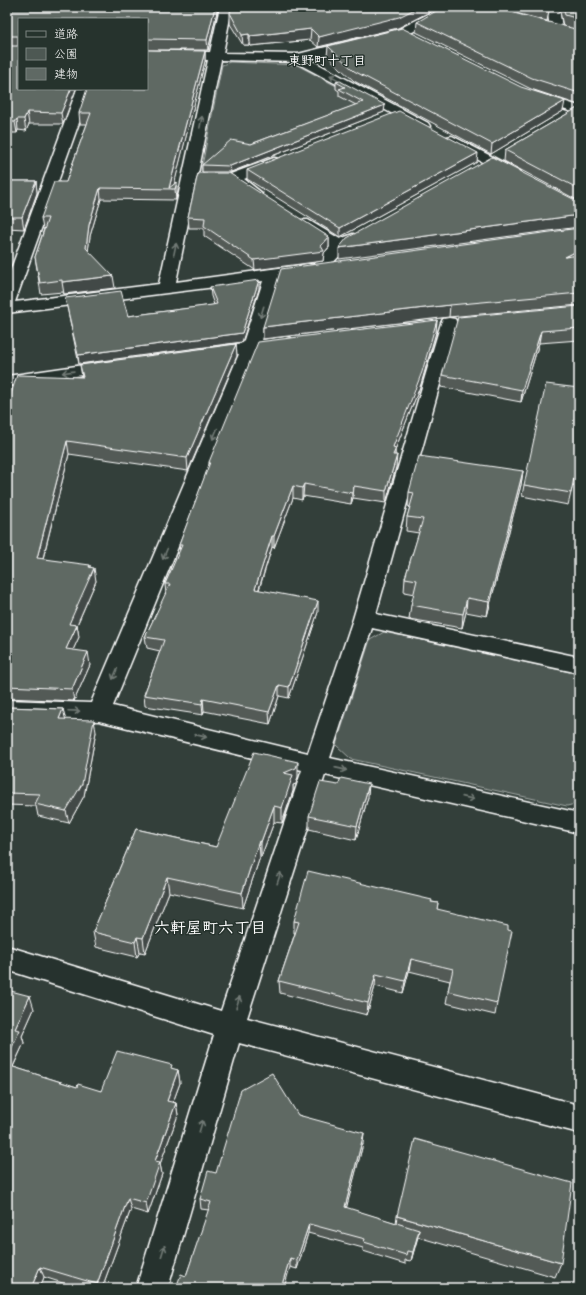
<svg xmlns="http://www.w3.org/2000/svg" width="586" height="1295" font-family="'Architects Daughter','Klee One',sans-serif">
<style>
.green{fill:#4d5853;stroke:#a6aca9}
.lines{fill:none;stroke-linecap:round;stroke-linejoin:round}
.minor-casing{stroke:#fff;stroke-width:3}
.minor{fill:#26332d;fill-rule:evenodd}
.wall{fill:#525a56;stroke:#fff}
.shaded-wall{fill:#424a46;stroke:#fff}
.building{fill:#5f6964;stroke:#fff}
.oneway{stroke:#727a76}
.labels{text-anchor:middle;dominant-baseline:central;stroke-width:3;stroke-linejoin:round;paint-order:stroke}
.far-neighbourhood-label{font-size:13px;font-weight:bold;fill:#fff;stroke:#26332d}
.neighbourhood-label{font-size:16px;font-weight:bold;fill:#fff;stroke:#26332d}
</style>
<rect width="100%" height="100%" fill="#333f3a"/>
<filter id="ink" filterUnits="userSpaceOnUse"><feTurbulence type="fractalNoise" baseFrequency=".025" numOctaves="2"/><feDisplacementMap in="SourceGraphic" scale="8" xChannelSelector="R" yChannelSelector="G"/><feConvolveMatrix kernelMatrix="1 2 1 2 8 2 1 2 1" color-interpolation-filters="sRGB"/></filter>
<g filter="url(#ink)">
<path class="green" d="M230,62L297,65L379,109L378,113L226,175H207L201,171L222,65Z
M384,632L579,674V803L567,806L351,759L336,745L370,640Z"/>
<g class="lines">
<defs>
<path id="minor" d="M107,7H119L115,19H103Z
M220,7H232L223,53L298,54L399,29L442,7H457L407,35L309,59L428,123L430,126L428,129L423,130L295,62L221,60L176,282L308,264L313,265L330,247L298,226L295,223L298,220H308L340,239L353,234L359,236L361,239L359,242L346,249L325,271L314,272L280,279L261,340L285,337L291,338L294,342L291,346L258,351L113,706L308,753L353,619L441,323L443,319L449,318L455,319L457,323L376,614L579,657V673L372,628L330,758L579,813V833L325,775L247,1018L579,1105V1133L239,1043L168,1288H136L214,1035L7,970V946L221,1011L302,770L99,721L7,718V700L91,703L239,354L207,358L201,357L198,353L201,349L243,343L263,281L7,313V280L77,89H91L15,302L159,284L208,60L147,59V51L210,52Z
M547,7H559L562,28L560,31L556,32L550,28Z
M535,92L579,106V114L530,99L528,96L530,93Z
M452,136L520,171L522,174L520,177H510L447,143L445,140L447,137Z
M274,158L279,159L281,162L279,165L244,179L262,193L260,196H250L226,178L228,175Z
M111,361L117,362L120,366L117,370L7,386V376Z"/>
</defs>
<use href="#minor" class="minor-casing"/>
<use href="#minor" class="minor"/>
</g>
<path class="wall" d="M7,7H106L105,10H115L218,7L208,50H147V19L19,89H76L63,124H29L26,131L18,130L17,133H7Z
M492,7H548L549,11L547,21Z
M559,7H579V105L531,89L416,32L417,22L563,26Z
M230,13L398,28L318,47L310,40L250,46L249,45H243L230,24Z
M328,46L563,111L491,154L354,81L327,56Z
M205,51V61L174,184L177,193L176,200L101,199L90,236L88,251L115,288L64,294L63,292L41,294L35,257L44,229H43L41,218L66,182L87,124H80L79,113Z
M340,81L384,112L231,172H202V165L251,144L356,105L339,96V91L336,89V82Z
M579,107V201L504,161L505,150Z
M477,162L340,237L247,179V170Z
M198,173L329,237V247L324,253L323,261L255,270L204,236V228H189L188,217Z
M7,181H36L37,193L24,229L7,228Z
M579,228V305L449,317L263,339V327Z
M210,287L259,289L242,342L79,364L67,307L65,298L128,316L214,305L211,296Z
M579,306V340L539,343L521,402L441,387L442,375Z
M437,320L436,332L421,384L395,450V455L396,467L386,503L353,498L351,504L303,496L302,500L293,498L274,548L272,547L259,590L318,612L289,698L279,696L270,724L204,711L203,715L145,706L144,695L160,651L147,648L145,637L166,594L165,584L180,551L179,545L209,466V462Z
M236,344L237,356L188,471L69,454L43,559L90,567L96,581L77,625L79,637L73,650L90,665L74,701L7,698V403L82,377L80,365Z
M579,388V486L573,485L568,505L522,496L524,485Z
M523,471L521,485L487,616L466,612L462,628L409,619L411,605L414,594L404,592L405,578L419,533L406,531L407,517L410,507L408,506L409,492Z
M7,707L63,709L65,719L96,732L84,796L69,823L38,816L36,806L7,805Z
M298,777L296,784L293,785V791L282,823L274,822L261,857H260L243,908L169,892L145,953L140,952L137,957L96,947L93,932L136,829L216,847Z
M338,785L368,797L356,840L309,829V816Z
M432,902L438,903L437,909L497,1003L495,1015L446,1003L450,981L409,971L403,993L375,986L367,1015L280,993L279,981L295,933H294V921Z
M7,990L34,1009L22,1036L24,1043L13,1067L77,1087L101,1091L172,1069L178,1070L180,1083L173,1102L176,1103L178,1115L160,1164L162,1174L148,1214L131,1209L102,1288H78L44,1277L40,1288H7Z
M298,1115L363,1144L346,1208L396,1223L397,1216L561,1263L555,1277L418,1237L411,1261L405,1260V1264L363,1251V1248L308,1233L297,1269L290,1267L186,1276L209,1210L201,1209L200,1199L216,1173Z"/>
<path class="shaded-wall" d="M102,7H106L102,19L101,10Z
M215,7H218L208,50L207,40Z
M419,7H439L398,28L318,47L319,37Z
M311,29L310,40L250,46V36Z
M249,34V45H243L242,35Z
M205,51V61L173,189L169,188Z
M71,89H76L63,124L61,113Z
M565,101L563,111L491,154L492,144Z
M385,105L384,112L231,172L230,166Z
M27,112L29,124L26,131L24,119Z
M17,119L18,130L17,133L15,122Z
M478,153L477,162L340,237V228Z
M36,181L37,193L24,229L22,217Z
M177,182V193L176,200L175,189Z
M100,188L101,199L90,236L87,260L86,248L89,225Z
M579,215V227L339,259V248Z
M329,237V247L324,253L323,261L255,270L254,260L321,246Z
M579,250V261L565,257Z
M113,276L115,288L64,294L62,282Z
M259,280V289L242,342L79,364L78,355L242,333Z
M450,305L449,317L263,339V327Z
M437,320L436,332L421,384L395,450V459L392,466L393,447Z
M541,331L539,343L521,402L522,390Z
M236,344L237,356L188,471L187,458Z
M67,441L69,454L40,570L37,558Z
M397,455L396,467L386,503V491Z
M523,471L521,485L487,616L489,602Z
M304,484L303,496L302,500V488Z
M293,486V498L274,548V536Z
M354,486L353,498L351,504L352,493Z
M272,536V547L255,601V589Z
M90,565L91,576L94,568L96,581L72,636L69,624Z
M467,598L466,612L462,628L463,614Z
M318,601V612L289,698V687Z
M77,625L79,637L68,661L66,649Z
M88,652L90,665L74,701L72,689Z
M279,685V696L270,724L269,712Z
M203,699L204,711L203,715L202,704Z
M63,709L66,721L59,719Z
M94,720L96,732L84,796L69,823L66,811Z
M298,762V777L296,784L293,785V791L282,823V808L284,773Z
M369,784L368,797L356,840L357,826Z
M274,806V822L261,857V842Z
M259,841L260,857L243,908L242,893Z
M167,877L169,892L145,953L143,938Z
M137,937L140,952L137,957L135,942Z
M411,959L409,971L403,993L405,981Z
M376,974L375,986L367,1015L368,1003Z
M30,996L34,1009L22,1036L24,1043L8,1077L7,1073V1058L15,1029Z
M178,1070L180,1083L169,1113L167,1101Z
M176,1103L178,1115L160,1164L162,1174L148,1214L146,1203L155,1161Z
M364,1133L363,1144L344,1217L345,1207Z
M128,1198L131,1209L102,1288H98L97,1284Z
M309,1224L308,1233L297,1269V1260Z
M419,1230L417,1239L411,1261L413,1252Z
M290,1258V1267L284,1288H281Z
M40,1267L44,1277L40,1288H31Z"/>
<path class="building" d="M7,7H102L101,10H115L116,7H215L207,40L147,39V19H19V89H71L61,113L27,112L24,119H17L15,122H7V46H18V36H7Z
M231,7H419L399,17L319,37L311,29L250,36L249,34L242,35L230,13Z
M443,7H491L579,30V93L532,78L417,22Z
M534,7H548L549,11Z
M563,7H579V19L565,15Z
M402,28L521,87L565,101L492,144L354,71L328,46Z
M147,50L205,51L169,188L177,182L175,189L100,188L89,225L86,248L113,276L62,282V280L40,283L35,257L48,218H41L54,182H66L91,113H79L87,89H147Z
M340,81L385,105L230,166L202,165L231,140L251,144L363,102L339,89L345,87L336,82Z
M579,107V189L505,150Z
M399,111L478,153L340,228L247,170Z
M492,157L579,202V215L339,248L347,238Z
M198,173H229L329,237L321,246L324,251L254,260L204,226L205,218L188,217Z
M7,181H36L22,217H7Z
M579,228V250L565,257L579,255V293L450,305L263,327L281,269Z
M259,280L242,333L78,355L65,298L121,291L128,316L212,305L217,304L210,287Z
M579,306V328L541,331L522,390L442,375L458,317Z
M437,320L422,372L393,447L396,448L393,455H397L386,491L354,486L352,493L304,484L302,488L293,486L274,536H272L255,589L318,601L289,687L279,685L269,712L203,699L202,704L144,695L164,640L145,637L170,584H165L182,545H179L210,462H209L258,342Z
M236,344L187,458L67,441L37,558L90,565L89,567L94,568L69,624L77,625L66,649L88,652L72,689L7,686V403H8L17,375L83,377L80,365Z
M546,384L579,388V474L575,473L571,493L524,485Z
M419,456L523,471L489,602L467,598L463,614L411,605L417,580L405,578L423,519L407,517L414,493L409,492Z
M7,707L63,709L59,719L94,720L82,784L66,811L35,804L40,794L7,793Z
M254,752L298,762L296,768L284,773L293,775L282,808L274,806L261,842L259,841L242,893L167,877L143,938L137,937L135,942L93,932L136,829L216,847Z
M341,778L369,784L357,826L309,816L320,782L338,785Z
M308,871L432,900L431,902L438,903L437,909L508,926V930L512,931L497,1003L448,991L453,969L411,959L405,981L376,974L368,1003L279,981L299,922L294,921Z
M7,990L30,996L15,1029L20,1030L7,1058Z
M117,1051L172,1065L171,1068L178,1070L167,1101L176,1103L155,1161L160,1162L146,1203L128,1198L97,1284L40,1267L31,1288H7V1065L77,1087L78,1084L101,1091Z
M272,1073L298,1115L364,1133L345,1207L419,1230L413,1252L407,1251L406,1255L364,1242L365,1239L309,1224L297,1260L290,1258L281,1288H176L181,1274L186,1276L211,1202L200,1199L208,1171L216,1173L241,1090Z
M415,1139L572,1183L561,1263L397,1216Z"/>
<defs><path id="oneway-shaft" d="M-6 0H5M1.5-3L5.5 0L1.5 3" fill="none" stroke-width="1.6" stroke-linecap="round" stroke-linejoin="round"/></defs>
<g class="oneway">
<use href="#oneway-shaft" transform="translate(335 78) rotate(-151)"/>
<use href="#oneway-shaft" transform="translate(201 122) rotate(-79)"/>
<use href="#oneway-shaft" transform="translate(175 249) rotate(-78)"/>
<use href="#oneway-shaft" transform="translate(262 312) rotate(107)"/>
<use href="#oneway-shaft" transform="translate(68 372) rotate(172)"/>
<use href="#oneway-shaft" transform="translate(215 434) rotate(113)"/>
<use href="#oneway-shaft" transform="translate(165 554) rotate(113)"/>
<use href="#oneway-shaft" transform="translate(115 674) rotate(113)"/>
<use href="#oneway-shaft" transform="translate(74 711) rotate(2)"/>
<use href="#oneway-shaft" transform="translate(201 736) rotate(13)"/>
<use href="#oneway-shaft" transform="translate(341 769) rotate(13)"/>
<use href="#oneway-shaft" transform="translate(468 798) rotate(13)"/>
<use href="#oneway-shaft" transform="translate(279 878) rotate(-72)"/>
<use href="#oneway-shaft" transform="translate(238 1002) rotate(-72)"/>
<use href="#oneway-shaft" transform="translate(201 1126) rotate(-73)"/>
<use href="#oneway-shaft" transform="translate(163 1251) rotate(-73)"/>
</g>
</g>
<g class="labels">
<g class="far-neighbourhood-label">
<text x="327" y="61">東野町十丁目</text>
</g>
<g class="neighbourhood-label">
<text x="210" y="928">六軒屋町六丁目</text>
</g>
</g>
<rect width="586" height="1295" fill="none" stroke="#26332d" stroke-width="24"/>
<rect x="12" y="12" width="562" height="1271" fill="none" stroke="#fff" stroke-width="1.5" filter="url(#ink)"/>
<rect x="18" y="18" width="130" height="72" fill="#26332d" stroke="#7d8581"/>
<rect x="26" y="31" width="20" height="6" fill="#26332d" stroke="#7d8581"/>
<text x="54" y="38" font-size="12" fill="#ffffff">道路</text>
<rect x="26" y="48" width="20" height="12" fill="#4d5853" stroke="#7d8581"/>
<text x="54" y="58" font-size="12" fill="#ffffff">公園</text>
<rect x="26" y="68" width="20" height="12" fill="#5f6964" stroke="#7d8581"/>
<text x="54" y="78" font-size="12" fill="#ffffff">建物</text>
</svg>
